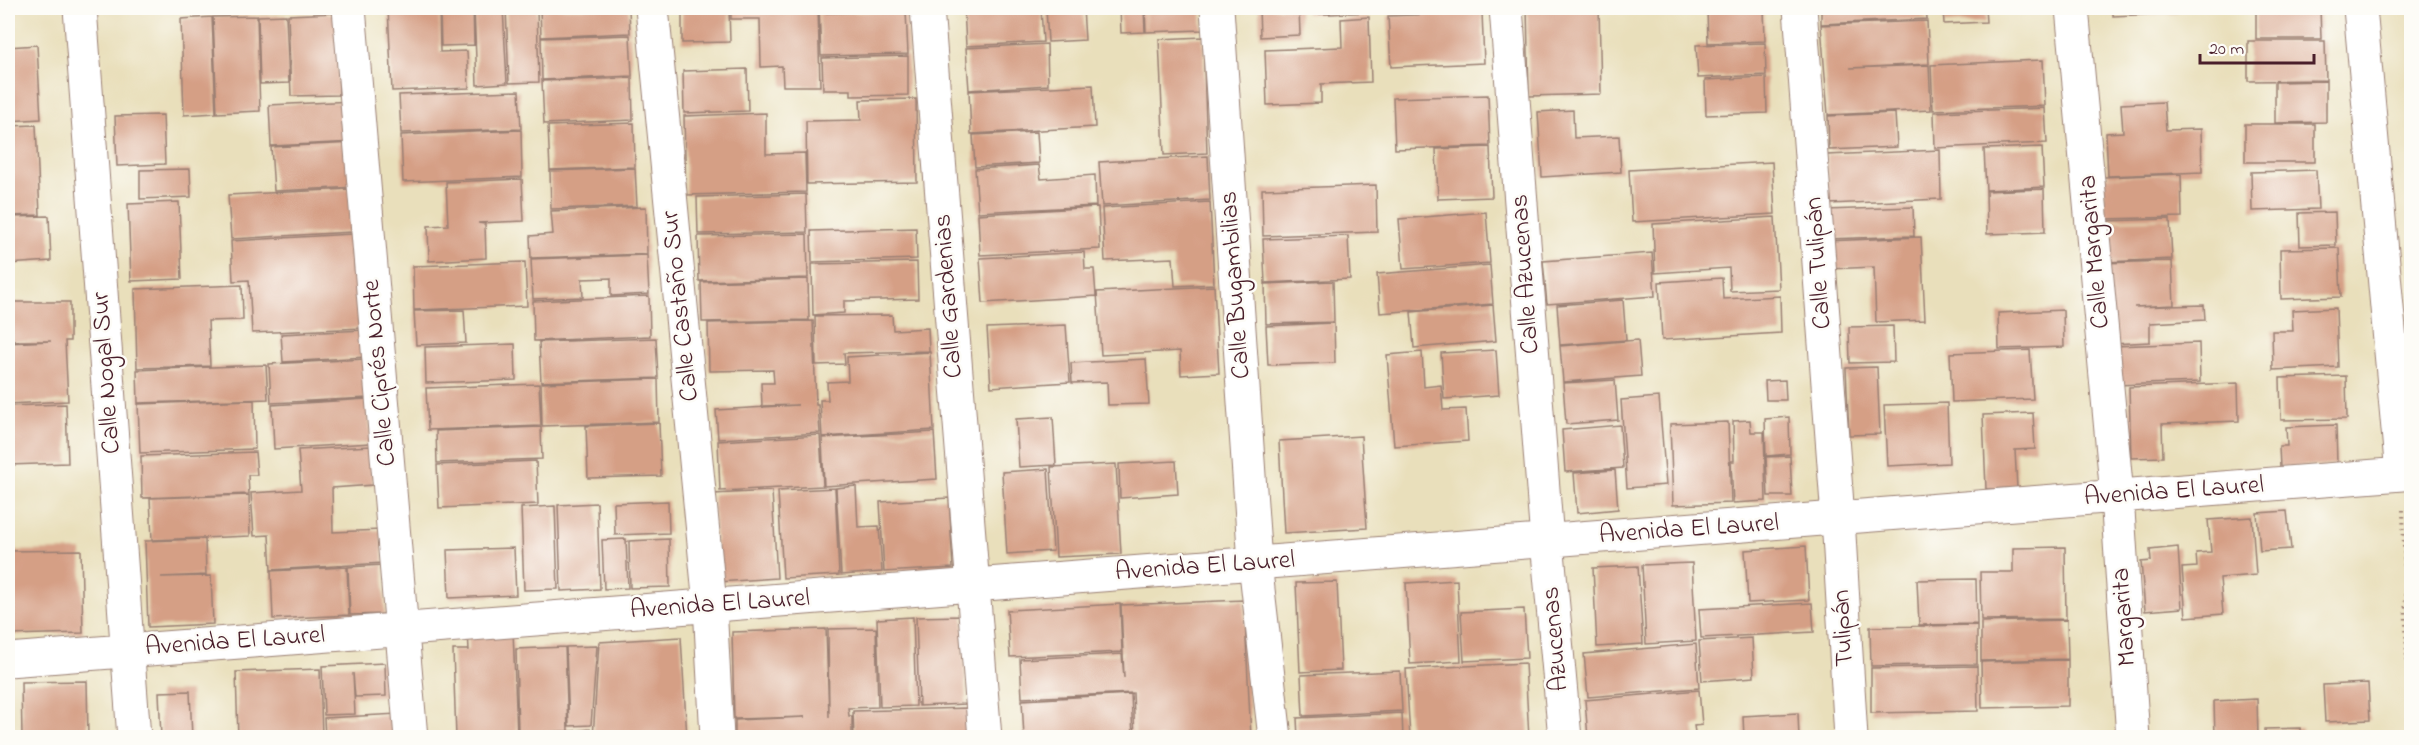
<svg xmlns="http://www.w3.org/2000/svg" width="2419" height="745" font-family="'Indie Flower',sans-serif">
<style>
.building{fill:#d59f85}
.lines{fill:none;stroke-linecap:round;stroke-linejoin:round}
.street-casing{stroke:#9a7f73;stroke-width:35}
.path{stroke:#9a7f73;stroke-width:4;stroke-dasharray:1.5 4.5;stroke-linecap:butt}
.street{stroke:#fff;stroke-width:33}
.labels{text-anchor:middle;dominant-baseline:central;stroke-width:5;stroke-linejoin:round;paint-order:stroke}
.street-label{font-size:26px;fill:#4a1f2b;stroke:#fdfcf7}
</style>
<rect width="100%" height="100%" fill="#fdfcf7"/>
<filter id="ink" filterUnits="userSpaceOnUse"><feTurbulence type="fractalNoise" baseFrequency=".0167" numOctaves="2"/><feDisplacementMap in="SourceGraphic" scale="12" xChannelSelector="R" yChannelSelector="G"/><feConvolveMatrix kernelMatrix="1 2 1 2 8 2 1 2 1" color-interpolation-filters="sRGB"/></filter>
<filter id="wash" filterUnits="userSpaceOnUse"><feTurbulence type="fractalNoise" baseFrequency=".008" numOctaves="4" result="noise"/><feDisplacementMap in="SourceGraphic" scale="24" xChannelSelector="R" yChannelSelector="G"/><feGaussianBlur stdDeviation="1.35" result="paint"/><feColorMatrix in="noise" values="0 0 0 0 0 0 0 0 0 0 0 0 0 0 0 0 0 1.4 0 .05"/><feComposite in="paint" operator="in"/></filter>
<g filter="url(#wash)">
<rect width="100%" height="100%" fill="#e9dfbb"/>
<g id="blocks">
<path class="building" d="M388,8H439L440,52L467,51L469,88L392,91Z
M440,8H473L474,45L441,46Z
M474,8H503L507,83L477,85Z
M506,8H537L539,82L509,83Z
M540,8H629L630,33L541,37Z
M682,8H729L730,42L682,43Z
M731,8H818L820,86H783L782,66L761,67L760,19H731Z
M819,8H849V11L826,13L906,11L908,54L821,56Z
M865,8H906V10L865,11Z
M964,8H1041L1043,42L966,46Z
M1046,8H1083L1085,40L1048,42Z
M1120,8H1144L1145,32L1121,33Z
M1145,8H1201L1202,30L1146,32Z
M1259,8H1299L1300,35L1260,37Z
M1306,8H1329V14H1306Z
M1330,8H1369L1370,12L1330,14Z
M1412,8H1480V9L1412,12Z
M1527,8H1599L1601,94L1529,96Z
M1707,8H1764L1765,41L1708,43Z
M1821,8H1926L1927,19L1821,24Z
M1943,8H1985L1986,22L1944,24Z
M2113,8H2178V13L2113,16Z
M2256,8H2320L2321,39H2256Z
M1482,12L1484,63L1391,67L1388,16Z
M336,13L339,95L291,96L288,15Z
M286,15L289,83L260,84L258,16Z
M257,16L260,111L217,113L213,17Z
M212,17L216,113L184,115L181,19Z
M1369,17L1371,82L1321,84V103L1267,105L1265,50L1342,47L1341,19Z
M1927,21L1929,64L1850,68L1929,65L1931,110L1828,115L1821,25Z
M630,35L632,76L542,80L541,38Z
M1203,37L1207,153L1164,155L1159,39Z
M2248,41H2325L2326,80L2248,81Z
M1765,43L1766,75L1698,78L1696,45Z
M1047,44L1048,85L969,90L966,48Z
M37,45L41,119L8,121V47Z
M908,56V95L851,96V90H823L822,58Z
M2043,60L2045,106L1933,110L1931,65Z
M747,69L748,111L684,113L683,71Z
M1766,77L1767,113L1706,115L1705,80Z
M632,78L633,120L544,124L542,81Z
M2326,81V122L2275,123V82Z
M1093,85L1095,127L971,134L969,91Z
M519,91L521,129L401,133L399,95Z
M1488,95L1490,146L1395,149L1393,98Z
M916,99L917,182L807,184L806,121L861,120L860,100Z
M353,101L355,142L271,146L269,105Z
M2164,102L2166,130L2201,129L2202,172L2108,176L2106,133L2123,132L2121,104Z
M2045,108L2047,143L1935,148L1934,112Z
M1573,110L1574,138L1619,136L1621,172L1542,177L1538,112Z
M766,113V154L805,153L806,192L686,195L684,116Z
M1895,113L1897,147L1829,150L1828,116Z
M163,115L165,164L117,166L115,116Z
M634,123L635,167L550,170L548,126Z
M2245,124H2315V162H2245Z
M36,125L40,215L8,216V126Z
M521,130L522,177L403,182L401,135Z
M1037,132L1039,163L975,167L973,135Z
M355,143L358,187L274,191L271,147Z
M1490,147L1492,197L1438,199L1436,149Z
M2042,147L2044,187L1986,190L1984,149Z
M1940,150L1941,199L1829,204L1827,155Z
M1208,156L1210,200L1102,206L1099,162Z
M1772,162L1775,214L1632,222L1629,170Z
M1039,165L1041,179L1095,175L1096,206L978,212L975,169Z
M635,168L637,206L551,209L550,171Z
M190,169L191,197L140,199V170Z
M2316,170L2318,209L2252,211L2251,172Z
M2181,174L2182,217L2104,219L2103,177Z
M522,179L524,221L478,223L485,224L486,258L429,261L428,226L448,225L446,182Z
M1376,185L1377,232L1263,236L1262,189Z
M350,189L352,232L231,239L228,195Z
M2044,189L2045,232L1987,234L1986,191Z
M806,194L807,232L698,234L697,197Z
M179,202L182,279L131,281L128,204Z
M1210,202L1214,284L1175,286L1173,258L1105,261L1102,208Z
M646,207L647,254L531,258L530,236L553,234L551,211Z
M1098,207L1100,249L980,255L978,214Z
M1913,207L1914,236L1827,239L1826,210Z
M1486,212L1490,263L1403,269L1399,219Z
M2335,212L2336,245L2300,246L2299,213Z
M49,216L51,261L8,264V217Z
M1775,217L1779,289L1730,291L1729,268L1655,273L1653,224Z
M2170,219L2172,259L2106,262L2105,221Z
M916,228L917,259L812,262L811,231Z
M352,234L355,275H362L364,328L252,333L249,280L233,281L231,241Z
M807,234L808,278L699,281L698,236Z
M1348,236L1350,279L1265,283L1263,239Z
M1921,237L1925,320L1876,322L1874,267L1828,269L1827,241Z
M2339,248L2341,297L2281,299L2280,249Z
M1084,252L1085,269H1094L1096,296L983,303L980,258Z
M1652,253L1655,296L1547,304L1543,261Z
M647,255L649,294L611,296V278L582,279L583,297L533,299L531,259Z
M2172,261L2174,305L2134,307L2204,305L2205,320L2150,323V342L2112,344L2101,263Z
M525,262L527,306L414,310L413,266Z
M917,262L918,299L844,301V313L813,315L812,264Z
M1490,265L1493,304L1380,313L1377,274Z
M1722,278L1723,299L1780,296L1781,333L1662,340L1659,282Z
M808,279L809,320L702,322L701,282Z
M1333,281L1334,322L1266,324L1265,284Z
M242,285L243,320L208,321L210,366L137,368L135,289Z
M1214,286L1219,373L1181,375L1180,351L1101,355L1097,292Z
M649,296L650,336L534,341L533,301Z
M1623,300L1626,340L1560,345L1557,305Z
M8,302H70V341H65L68,401L8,404V343L51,341H8Z
M1493,305L1496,341L1414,348L1411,312Z
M2336,308L2338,367L2273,370L2272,331H2293L2292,310Z
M464,310L466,343L416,345L414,311Z
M2063,310L2064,347L1999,349L1998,313Z
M892,315L893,330L928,328L929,351L844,353L845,364L816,365L815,316Z
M813,321L816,405H818L820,433L718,439L716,410L798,405L762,406L761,383H774L773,370L709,371L708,323Z
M1334,323L1335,363L1268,365L1266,326Z
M1066,325L1070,382L991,387L987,328Z
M1893,326L1894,362L1850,363L1849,327Z
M365,330L366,357L283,362L281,334Z
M656,338L658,378L541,382L539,342Z
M1638,340L1641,376L1563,382L1560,346Z
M2199,343L2200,382L2115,385L2114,346Z
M515,344L516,380L426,383L425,347Z
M1496,350L1499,395L1444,399L1441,353Z
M2030,350L2033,399L1952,402L1950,353Z
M930,352L934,430L822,437L820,400H828L827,382L848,381L847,357Z
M1422,352L1424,387L1441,385L1443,410L1466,409L1468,441L1394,446L1387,355Z
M366,359L368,398L271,403L269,364Z
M1146,359L1149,404L1108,405L1107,382L1072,383L1071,363Z
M266,365L268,399L138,403L137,370Z
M1877,367L1880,434L1849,435L1846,368Z
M2346,376L2347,419L2281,420L2280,378Z
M658,379L659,422L542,426L541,383Z
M1615,380L1618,420L1566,424L1563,383Z
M1785,380L1786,400H1766L1765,381Z
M2238,383L2239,421L2162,424L2163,457L2131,458L2129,387Z
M539,384L541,426L428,430L426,388Z
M1659,397L1666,485L1627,488L1621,400Z
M368,399L371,443L274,449L272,405Z
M254,400L255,449L140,453L138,404Z
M1947,403L1949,463L1887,466L1884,405Z
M66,404L68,463L8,465V406Z
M2033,413L2035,449L2015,450L2017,488L1986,489L1983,415Z
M1053,417L1056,465L1019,467L1016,419Z
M1789,417L1790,454L1766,456L1765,419Z
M1750,420L1751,432H1764L1766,501L1733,503L1731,461H1734L1733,421Z
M1728,422L1731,503L1673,505L1670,424Z
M659,423L661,476L588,478L586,426Z
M1620,425L1623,468L1565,472L1562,430Z
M2336,425L2337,465L2280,467L2279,446H2287L2286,427Z
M541,427L542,459L437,463L436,431Z
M934,432L937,479L824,486L822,438Z
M820,435L823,486L720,491L718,441Z
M1361,436L1367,528L1284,533L1279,441Z
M371,446L373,485L332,488L333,532L381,530L383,563L271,570L269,535L254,536L251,493L301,490L298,450Z
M255,452L257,475H248L249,494L142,498L141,456Z
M1790,456L1792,496H1768L1766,457Z
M536,461L538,504L439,508L437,465Z
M1176,461L1178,494L1120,498L1119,464Z
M1116,464L1121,554L1056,557L1051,467Z
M1048,469L1053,551L1007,554L1002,472Z
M1615,470L1618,509L1577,513L1574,473Z
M856,486L858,527L879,526L882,572L841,575L836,488Z
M835,488L839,575L783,578L778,491Z
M772,491L777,578L718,582L713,494Z
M249,495L250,536L152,540L150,498Z
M949,498L953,568L884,572L880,502Z
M668,501L669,533L615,535L614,503Z
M597,503L600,589L561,591L558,505Z
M555,506L558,589L524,590L521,508Z
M2287,511L2291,549L2260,551L2257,513Z
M2252,517L2256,575L2220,578L2223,614L2186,617L2182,568L2197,567L2196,553L2211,552L2208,520Z
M205,539L206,575L161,577L211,576L213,624L148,627L145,541Z
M626,539L628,588L604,589L602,540Z
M669,539L670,587L630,588L629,541Z
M1806,546L1809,600L1748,603L1745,550Z
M2065,547L2066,619L1981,620L1980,572H2013V548Z
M2178,547L2182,608L2145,611L2141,562L2151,561L2150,550Z
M514,548L516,595L449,598L447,550Z
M81,550L83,633L8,635V551Z
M1692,563L1696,641L1646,644L1642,565Z
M383,565L385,614L350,615L348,567Z
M1638,566L1643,644L1597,647L1593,568Z
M347,567L349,615L273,619L271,571Z
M1976,579L1977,624L1919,625L1917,580Z
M1457,580L1461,661L1410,664L1406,583Z
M1337,582L1341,670L1300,672L1296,583Z
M1244,600L1251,738H1135L1133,693L1022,698L1020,659L1122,654L1124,678L1121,605Z
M1812,603L1814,632L1701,638L1699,609Z
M1120,604L1122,652L1010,657L1007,610Z
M1524,609L1527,658L1464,661L1461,612Z
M963,616L966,704L919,706L916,617Z
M913,617L916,706L880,707L877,619Z
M2067,620L2068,659L1981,661V622Z
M1977,625V664L1871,666L1870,627Z
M876,628L878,707L848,708L849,716H852V738H735V720L805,717L734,719L732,632L826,629L829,717L828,629Z
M513,630L517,735L456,737L453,650H469L468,631Z
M681,637L687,738H593L599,642Z
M1752,638L1754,677L1702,681L1699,641Z
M1696,644L1699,688L1588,697L1584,654Z
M597,646L591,725L569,726L566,647Z
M565,647L568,731L518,733L516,649Z
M2068,660V706L1982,708L1981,662Z
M385,663L386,696L355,697L353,673L355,714L324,715L322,666Z
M1525,663L1529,738H1410L1406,669Z
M1977,666L1978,711L1871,713V668Z
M320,669L322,738H238L236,672Z
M1400,671L1402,711L1303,716L1301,675Z
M87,681L88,738H22L21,682Z
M2368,683L2370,720L2325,722L2323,685Z
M1699,690L1702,725L1694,726L1696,738H1588L1585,700Z
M190,691L192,738H161L159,692Z
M1131,694L1133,738H1024L1022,700Z
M2257,699L2258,738H2215L2214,701Z
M970,708L971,738H854L853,711Z
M1402,713L1403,738H1298L1297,718Z
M1798,713L1799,738H1744L1743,716Z
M398,714L399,738H325L324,718Z
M2301,728V738H2265V729Z
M590,729V738H526V736Z"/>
</g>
</g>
<g filter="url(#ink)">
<use href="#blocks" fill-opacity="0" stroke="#9a7f73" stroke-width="1.5"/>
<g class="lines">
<defs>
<path id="street" d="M80,8L134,738
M349,8L411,738
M652,8L710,605L717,738
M927,8L985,738
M1217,8L1255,563L1275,738
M1506,8L1547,541L1565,738
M1800,8L1838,518L1851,738
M2072,8L2117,496L2133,738
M8,660L2402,474L2360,8"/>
</defs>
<use href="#street" class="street-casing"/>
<path class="path" d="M2403,510L2409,738"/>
<use href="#street" class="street"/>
</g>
</g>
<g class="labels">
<g class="street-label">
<text transform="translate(2095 252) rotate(-95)">Calle Margarita</text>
<text transform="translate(1819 263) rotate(-94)">Calle Tulipán</text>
<text transform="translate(1526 274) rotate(-94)">Calle Azucenas</text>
<text transform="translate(1236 285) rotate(-94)">Calle Bugambilias</text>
<text transform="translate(949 296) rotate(-94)">Calle Gardenias</text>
<text transform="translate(681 306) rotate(-96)">Calle Castaño Sur</text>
<text transform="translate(107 373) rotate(-94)">Calle Nogal Sur</text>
<text transform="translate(380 373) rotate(-95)">Calle Ciprés Norte</text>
<text transform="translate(2174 492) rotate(-4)">Avenida El Laurel</text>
<text transform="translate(1689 530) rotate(-4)">Avenida El Laurel</text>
<text transform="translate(1205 567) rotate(-4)">Avenida El Laurel</text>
<text transform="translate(720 605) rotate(-4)">Avenida El Laurel</text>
<text transform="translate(2125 617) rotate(-94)">Margarita</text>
<text transform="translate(1844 628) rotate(-93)">Tulipán</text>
<text transform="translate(1556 639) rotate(-95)">Azucenas</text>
<text transform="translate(235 642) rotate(-4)">Avenida El Laurel</text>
</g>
</g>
<rect width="2419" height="745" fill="none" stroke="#fdfcf7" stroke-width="30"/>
<path d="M2200 54v9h114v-9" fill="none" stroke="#4a1f2b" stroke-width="3"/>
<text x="2209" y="54" font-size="18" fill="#4a1f2b" stroke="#fdfcf7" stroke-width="4.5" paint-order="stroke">20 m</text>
</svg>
